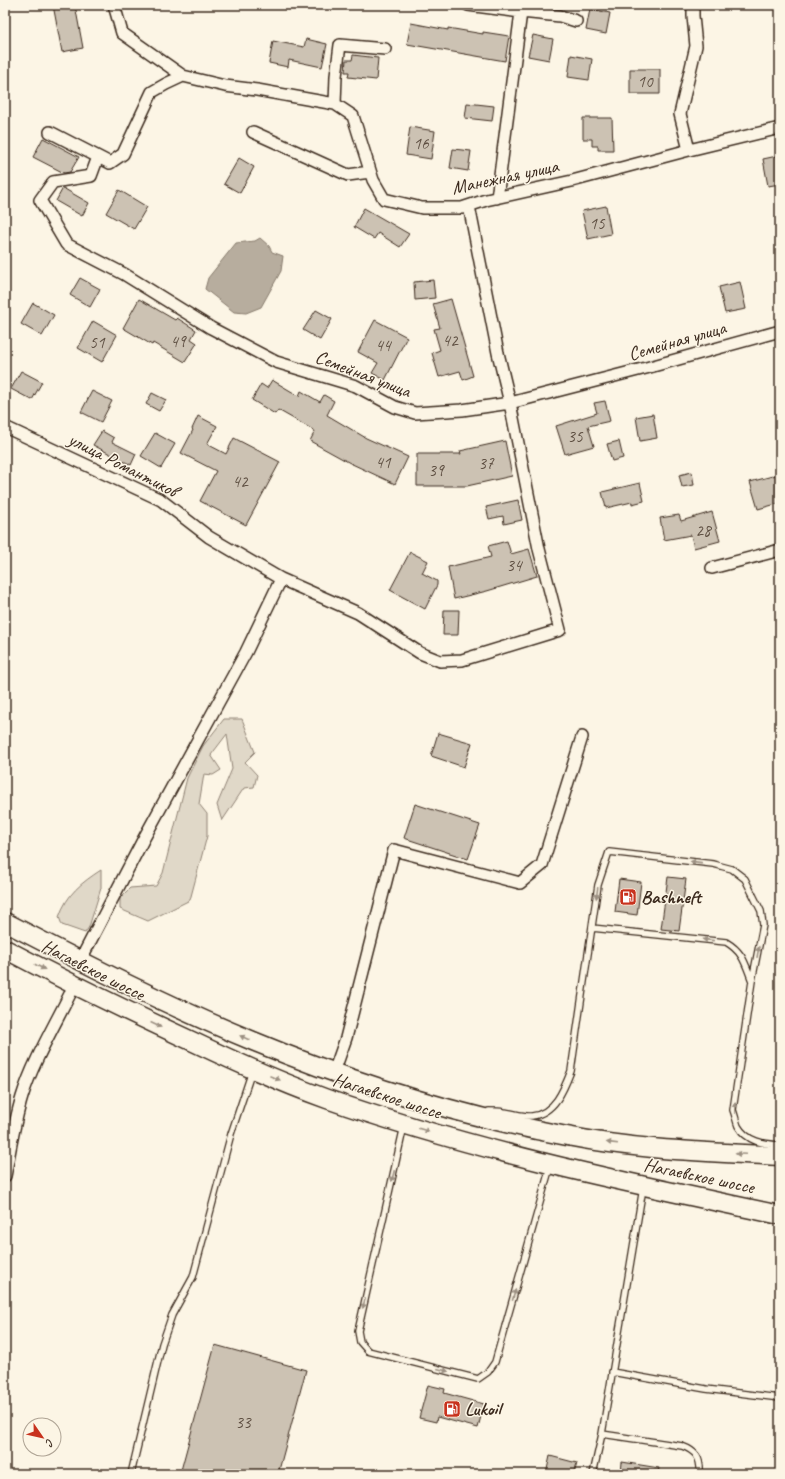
<svg xmlns="http://www.w3.org/2000/svg" width="785" height="1479" font-family="Caveat,sans-serif">
<style>
.green{fill:#e0d8c8;stroke:#8e8173}
.water{fill:#b7ad9e;stroke:#85796b}
.building{fill:#ccc2b3;stroke:#3b2a1e}
.lines{fill:none;stroke-linecap:round;stroke-linejoin:round}
.lane-casing{stroke:#3b2a1e;stroke-width:8}
.street-casing{stroke:#3b2a1e;stroke-width:14}
.primary-casing{stroke:#3b2a1e;stroke-width:21}
.lane{stroke:#fcf5e5;stroke-width:5.5}
.street{stroke:#fcf5e5;stroke-width:11}
.primary{stroke:#fcf5e5;stroke-width:18}
.oneway{fill:#9c9082}
.labels{text-anchor:middle;dominant-baseline:central;stroke-width:3;stroke-linejoin:round;paint-order:stroke}
.number-label{font-size:17px;fill:#5f5043}
.street-label{font-size:19px;fill:#3b2a1e;stroke:#fcf5e5}
.poi-label{font-size:19px;font-weight:bold;fill:#3b2a1e;stroke:#fcf5e5;text-anchor:start}
</style>
<rect width="100%" height="100%" fill="#fcf5e5"/>
<filter id="ink" filterUnits="userSpaceOnUse"><feTurbulence type="fractalNoise" baseFrequency=".025" numOctaves="2"/><feDisplacementMap in="SourceGraphic" scale="8" xChannelSelector="R" yChannelSelector="G"/><feConvolveMatrix kernelMatrix="1 2 1 2 8 2 1 2 1" color-interpolation-filters="sRGB"/></filter>
<g filter="url(#ink)">
<path class="green" d="M224,719H242L255,752L245,762L257,775L254,787L244,788L222,821L217,805L232,769L227,734L211,755L221,770L213,775L204,774L199,804L207,814V836L190,900L148,921L120,909V898L130,888L156,886L163,873L187,778L203,746Z
M101,870V888L89,927L85,933L62,925L59,917C67,894 81,883 101,870Z"/>
<path class="water" d="M260,238L269,246L272,252L283,256L281,271L261,307L246,313L234,312L205,289L208,278L236,243L255,241Z"/>
<path class="building" d="M53,5H75L83,48L62,52Z
M590,9L610,13L606,34L586,30Z
M411,23L448,30V28L483,34V32L509,36L505,61L407,44Z
M533,35L553,39L549,60L528,56Z
M306,39L327,44L322,67L289,60L288,67L269,63L273,41L304,47Z
M353,55L378,58L376,80L348,77L349,72H345L346,60H352Z
M571,55L592,59L589,80L568,77Z
M630,69H660V94H630Z
M467,103L494,106L492,121L465,118Z
M583,118H612L613,150H598V146H592V139H583Z
M410,127L435,131L431,159L406,155Z
M43,138L79,157L70,172L64,173L33,157Z
M453,149L471,151L468,171L450,168Z
M777,156L778,162H780V184L768,186L763,159Z
M239,158L254,167L240,193L224,184Z
M63,188L89,203L82,216L56,201Z
M119,190L147,207L134,229L106,213Z
M606,206L611,234L588,239L582,211Z
M364,208L409,234L400,247L378,233L374,239L354,227Z
M80,278L100,289L90,307L70,295Z
M433,280L435,298L415,300L414,282Z
M740,282L746,309L725,313L719,287Z
M139,299L175,320L177,318L196,330L191,339L197,343L185,362L153,343L152,345L123,328Z
M451,299L473,376L463,380L460,371L439,377L432,353L440,350L434,329L440,328L433,304Z
M33,303L54,315L42,336L21,324Z
M316,310L332,319L320,340L303,330Z
M375,320L407,337L385,380L372,373L378,363L358,352Z
M93,321L117,335L102,362L78,348Z
M21,371L42,382L32,400L11,389Z
M272,380L299,396L301,391L320,402L324,395L334,401L327,415L366,438L408,457L395,484L350,463L310,441L315,431L278,410L275,414L252,400L261,384L267,388Z
M92,391L112,401L101,422L81,412Z
M152,393L166,400L159,411L146,404Z
M605,401L610,421L588,426L594,446L565,454L556,426L597,413L594,403Z
M653,414L657,438L640,441L636,417Z
M198,416L217,426L207,444L226,454L234,438L280,462L246,525L200,501L216,471L181,453L193,430L192,429Z
M102,431L114,438L112,442L136,454L131,465L93,445Z
M155,433L175,444L161,468L141,456Z
M505,441L512,476L467,486H417V454H461L460,451Z
M619,441L623,458L612,461L607,444Z
M692,472L694,485L682,487L679,475Z
M780,474V503L758,509L750,482Z
M640,483L644,501L632,504V502L606,508L602,492Z
M518,500L522,520L504,524L503,516L489,519L486,507Z
M712,512L720,541L694,548L691,535L664,540L660,518L679,515L681,521Z
M507,541L511,554L529,549L537,576L487,591L454,599L448,567L491,557L488,546Z
M410,552L428,561L422,573L437,581V585L425,609L390,590Z
M444,610H459L458,635H443Z
M438,733L472,743L464,767L431,756Z
M415,804L480,825L468,859L404,838Z
M668,877L686,879L679,931L661,929Z
M619,879L641,882L637,915L615,912Z
M215,1345L306,1370L278,1474H180Z
M428,1385L445,1389L444,1393L484,1404L478,1428L437,1417L436,1422L419,1418Z
M550,1456L577,1463L574,1474H546Z
M622,1462L659,1468L658,1474H621Z"/>
<g class="lines">
<defs>
<path id="lane" d="M592,928L726,942C743,952 745,963 752,981
M489,1111C494,1111 499,1111 504,1112C513,1113 524,1117 532,1116C555,1113 564,1089 571,1071L598,885L609,852L713,864L732,869L745,879L761,911L763,925L752,981L733,1110C735,1115 736,1121 738,1126C747,1142 764,1144 780,1145
M404,1126L358,1331L360,1342L368,1351L478,1379L488,1372L495,1362L550,1167
M612,1372L706,1389L780,1398
M602,1434L643,1188
M131,1474L162,1344L172,1315L193,1277L231,1134L252,1071
M593,1474L602,1434L682,1446C696,1451 701,1458 700,1474"/>
<path id="street" d="M114,5L122,33L183,76L225,86L257,90L335,104L353,116L373,180L384,199L422,208H462L486,200L572,181L689,150L780,128
M468,5L521,12L497,198
M521,12L560,16L576,21
M335,104L336,76L340,45L385,49
M50,132L110,163L123,154L152,92L166,84L183,76
M253,132L348,175L370,172
M689,150L680,114L696,46L693,16V5
M98,157L91,176L53,182L40,200L66,244L124,274L211,328L276,362L356,386L395,407L415,413L462,410L510,403L646,368L780,331
M5,427L161,500L209,537L281,579L358,613L420,653L440,661L462,660L560,630L539,549L510,403L498,353L469,206
M712,568L780,550
M80,961L143,840L246,652L281,579
M334,1072L346,1038L394,850L520,883L542,865L582,737
M5,1176C10,1150 14,1123 22,1097C33,1061 57,1021 74,986"/>
<path id="primary" d="M5,922C86,964 168,1006 253,1041C354,1083 460,1116 567,1136C637,1150 709,1152 780,1156
M5,949C69,983 133,1014 198,1044C240,1064 283,1083 327,1099C475,1151 627,1183 780,1215"/>
</defs>
<use href="#lane" class="lane-casing"/>
<use href="#street" class="street-casing"/>
<use href="#primary" class="primary-casing"/>
<use href="#lane" class="lane"/>
<use href="#street" class="street"/>
<use href="#primary" class="primary"/>
</g>
<defs><path id="oneway-solid" d="M-6-.8H1V-3.2L6.5 0L1 3.2V.8H-6Z"/></defs>
<g class="oneway">
<use href="#oneway-solid" transform="translate(696 862) rotate(-174)"/>
<use href="#oneway-solid" transform="translate(597 893) rotate(98)"/>
<use href="#oneway-solid" transform="translate(708 940) rotate(-174)"/>
<use href="#oneway-solid" transform="translate(758 952) rotate(-80)"/>
<use href="#oneway-solid" transform="translate(40 967) rotate(28)"/>
<use href="#oneway-solid" transform="translate(156 1025) rotate(25)"/>
<use href="#oneway-solid" transform="translate(245 1038) rotate(-156)"/>
<use href="#oneway-solid" transform="translate(275 1078) rotate(22)"/>
<use href="#oneway-solid" transform="translate(735 1108) rotate(-91)"/>
<use href="#oneway-solid" transform="translate(424 1130) rotate(17)"/>
<use href="#oneway-solid" transform="translate(612 1143) rotate(-173)"/>
<use href="#oneway-solid" transform="translate(741 1154) rotate(-177)"/>
<use href="#oneway-solid" transform="translate(393 1176) rotate(103)"/>
<use href="#oneway-solid" transform="translate(514 1295) rotate(-74)"/>
<use href="#oneway-solid" transform="translate(364 1303) rotate(103)"/>
<use href="#oneway-solid" transform="translate(443 1370) rotate(15)"/>
</g>
</g>
<defs>
<symbol id="fuel-square" viewBox="-11 -11 22 22"><rect x="-9" y="-9" width="18" height="18" rx="4" fill="#c8321e" stroke="#fcf5e5"/><path d="M-5.5-6h7V0h2V4h1.3V-2.5L3-4.5l.8-.8L6-3V5H2.5V1h-1V6h-7ZM-4.2-4.7v3.2H.2V-4.7Z" fill="#fff"/></symbol>
</defs>
<g fill-rule="evenodd">
<use href="#fuel-square" x="618" y="887" width="20" height="20"/>
<use href="#fuel-square" x="442" y="1399" width="20" height="20"/>
</g>
<g class="labels">
<g class="number-label">
<text x="645" y="81">10</text>
<text x="421" y="143">16</text>
<text x="597" y="223">15</text>
<text x="450" y="340">42</text>
<text x="178" y="341">49</text>
<text x="97" y="342">51</text>
<text x="383" y="345">44</text>
<text x="575" y="436">35</text>
<text x="383" y="462">41</text>
<text x="486" y="463">37</text>
<text x="436" y="470">39</text>
<text x="240" y="481">42</text>
<text x="703" y="530">28</text>
<text x="514" y="565">34</text>
<text x="243" y="1422">33</text>
</g>
<g class="street-label">
<text transform="translate(505 177) rotate(-12)">Манежная улица</text>
<text transform="translate(677 341) rotate(-16)">Семейная улица</text>
<text transform="translate(363 374) rotate(21)">Семейная улица</text>
<text transform="translate(123 465) rotate(27)">улица Романтиков</text>
<text transform="translate(93 970) rotate(27)">Нагаевское шоссе</text>
<text transform="translate(387 1096) rotate(18)">Нагаевское шоссе</text>
<text transform="translate(699 1176) rotate(12)">Нагаевское шоссе</text>
</g>
<g class="poi-label">
<text x="641" y="897">Bashneft</text>
<text x="465" y="1409">Lukoil</text>
</g>
</g>
<rect width="785" height="1479" fill="none" stroke="#fcf5e5" stroke-width="20"/>
<rect x="10" y="10" width="765" height="1459" fill="none" stroke="#3b2a1e" stroke-width="1.5" filter="url(#ink)"/>
<g transform="translate(42 1437) rotate(124)"><circle r="19" fill="#fcf5e5" stroke="#afa495"/>
<path d="M0-3L7 15L0 10L-7 15Z" fill="#c8321e"/>
<text y="-6" font-size="11" font-weight="bold" text-anchor="middle" fill="#3b2a1e">С</text>
</g>
</svg>
